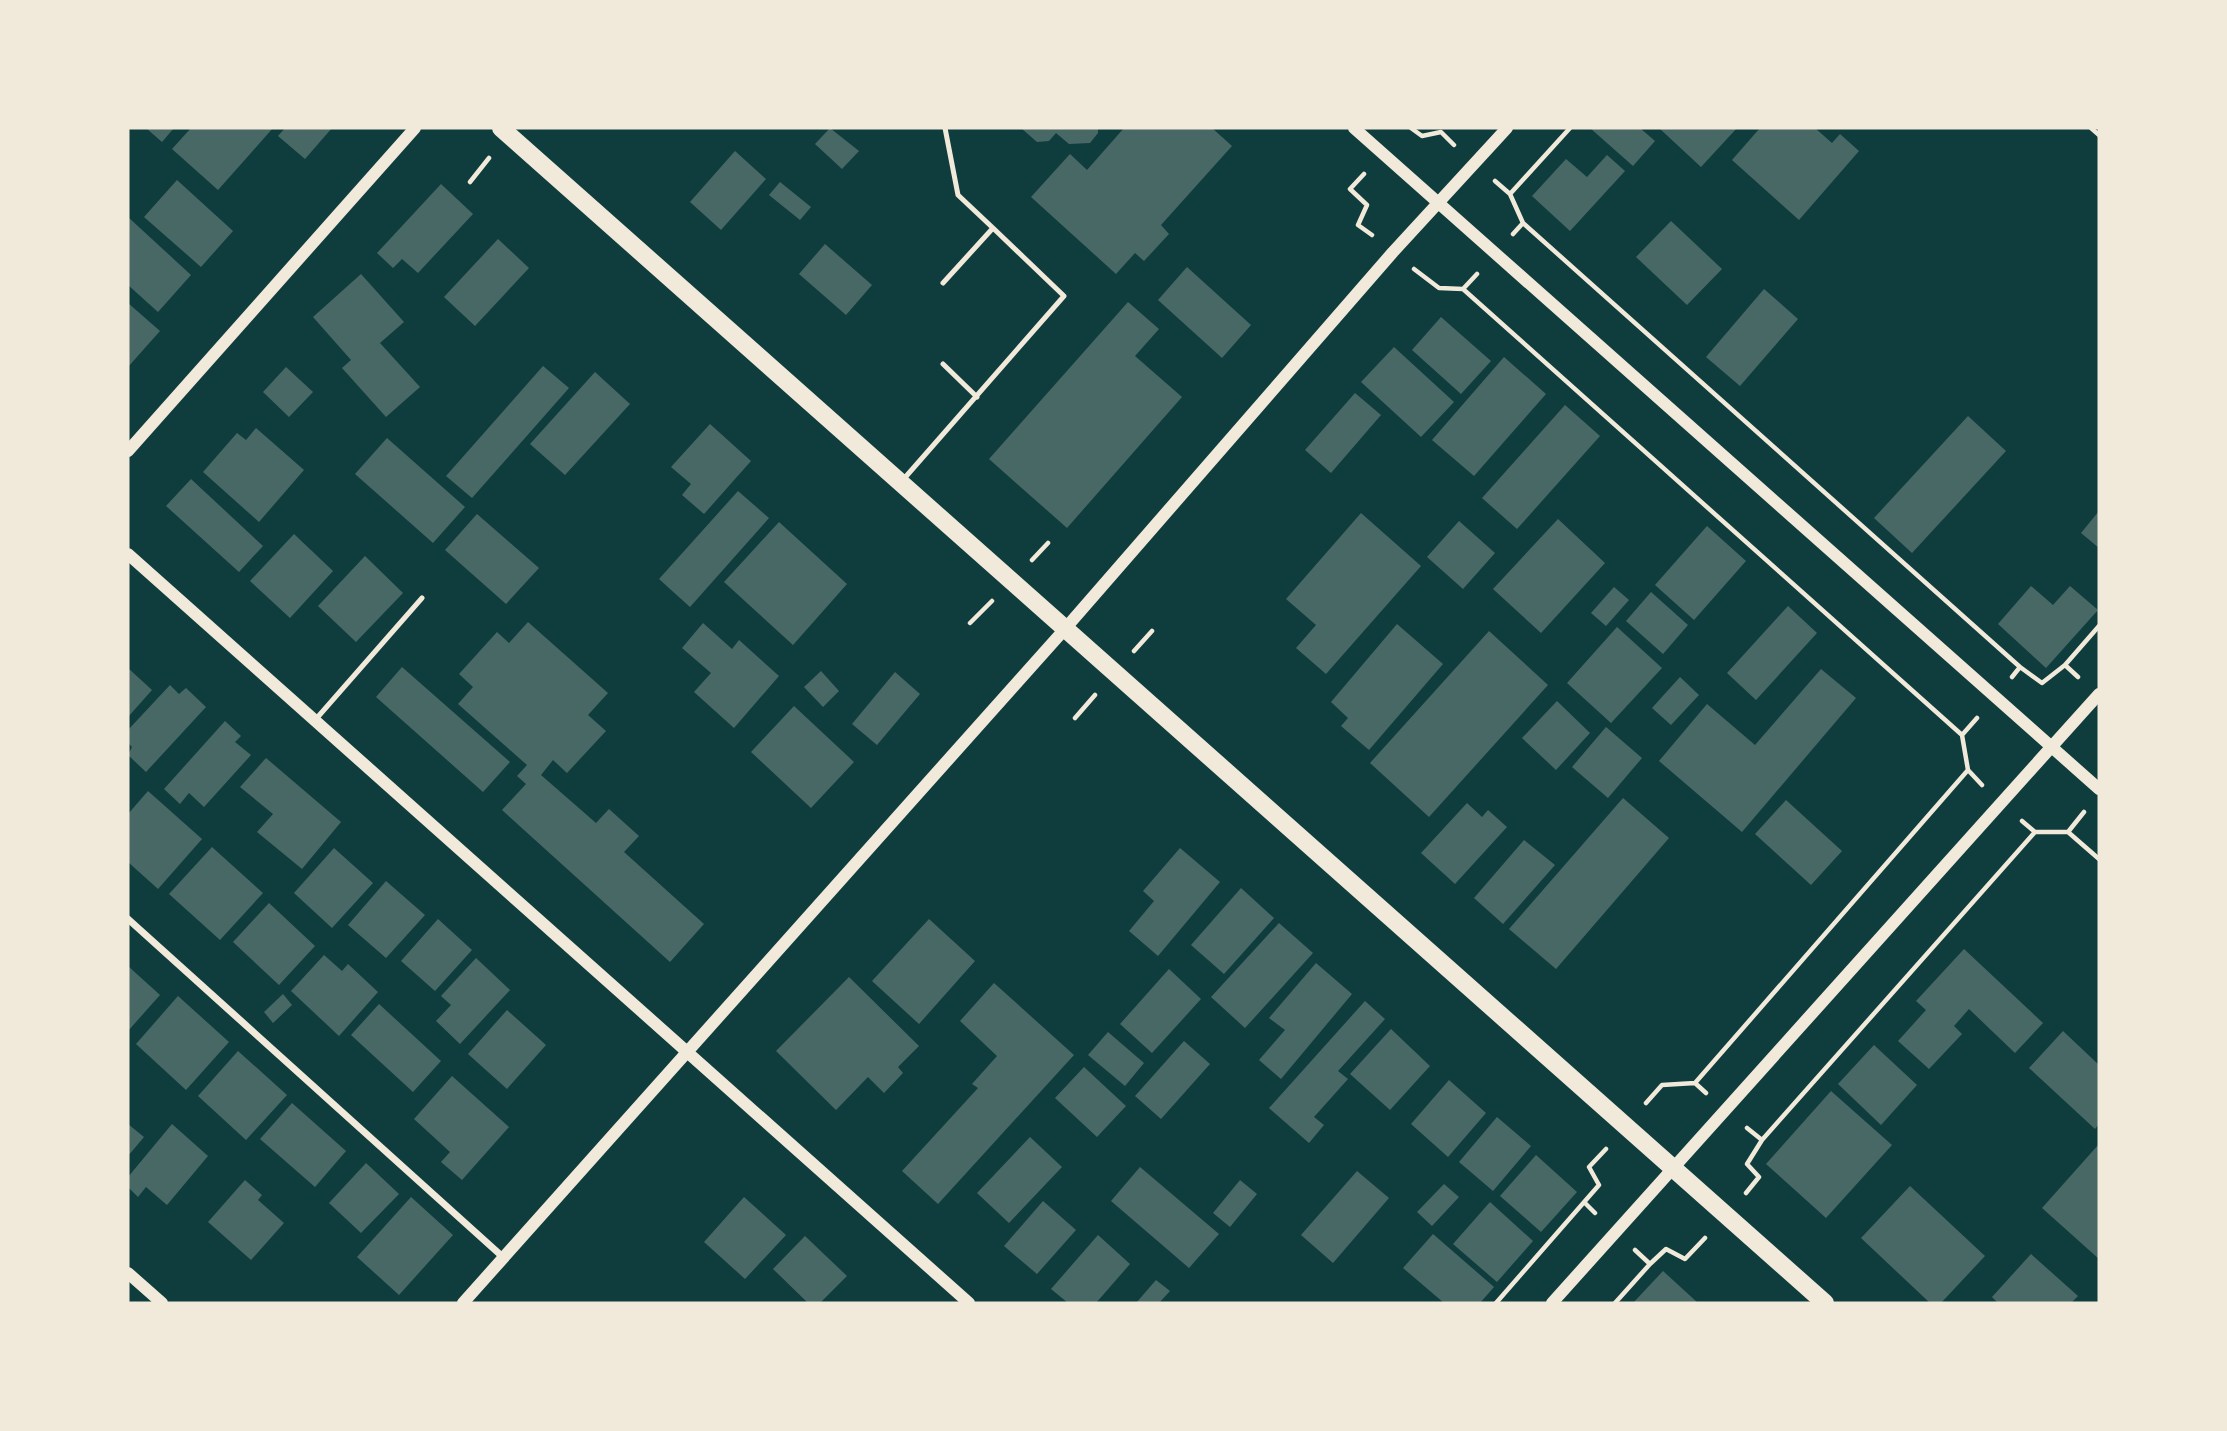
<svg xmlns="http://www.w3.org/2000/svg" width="2227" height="1431" font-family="'Exo 2',sans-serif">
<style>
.building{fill:#486865}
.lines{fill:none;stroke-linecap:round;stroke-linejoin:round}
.path{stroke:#f1e9da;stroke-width:4.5}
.service{stroke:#f1e9da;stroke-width:5}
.minor{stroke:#f1e9da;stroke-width:7}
.tertiary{stroke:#f1e9da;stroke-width:12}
.primary{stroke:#f1e9da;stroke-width:18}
</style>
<rect width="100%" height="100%" fill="#0f3d3e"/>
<path class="building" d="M146,128H174L162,142Z
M191,128H273L218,190L172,149Z
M285,128H332L305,159L278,136Z
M830,128L859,151L842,169L815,144Z
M1021,128H1098V133L1090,143L1069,144L1056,133L1049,141L1037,142Z
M1124,128H1212L1232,146L1161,225L1169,234L1144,261L1135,253L1116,274L1031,197L1070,154L1087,170Z
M1590,128H1640L1655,141L1633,166Z
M1659,128H1737L1701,167Z
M1760,128H1815L1832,143L1840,134L1859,151L1799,220L1732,160Z
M735,151L766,179L721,230L690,202Z
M1607,155L1625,171L1570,231L1532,196L1566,159L1587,177Z
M177,180L233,231L201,267L144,217Z
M780,182L811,207L800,220L769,195Z
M441,184L473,214L418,273L402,259L393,268L377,253Z
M128,217L191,275L158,312L128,285Z
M1671,221L1722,269L1687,305L1636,257Z
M498,239L529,268L475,326L444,297Z
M825,244L872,285L846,315L799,274Z
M1187,267L1251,325L1222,358L1158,300Z
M361,274L404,322L380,343L420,387L386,417L342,368L351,360L313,317Z
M1764,289L1798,319L1740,386L1706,357Z
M1128,302L1159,329L1135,356L1182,397L1067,528L989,459Z
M128,303L160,331L128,367Z
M1441,317L1491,361L1461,394L1412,350Z
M1394,347L1454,402L1421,437L1361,382Z
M1504,357L1546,394L1474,476L1432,440Z
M543,366L569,388L472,498L446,476Z
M286,367L313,392L289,417L263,392Z
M595,372L630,404L565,475L530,444Z
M1355,393L1381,415L1331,473L1305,450Z
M1565,405L1600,436L1517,529L1482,498Z
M1968,416L2006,451L1912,553L1874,518Z
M710,424L751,461L704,514L682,495L691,484L671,467Z
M256,428L304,470L259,522L203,472L237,433L246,440Z
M387,438L465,507L433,543L355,474Z
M191,479L263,546L239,572L166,506Z
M738,491L769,518L690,607L659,579Z
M2099,511V548L2081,533Z
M1361,513L1421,566L1326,674L1296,648L1316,625L1286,599Z
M477,514L539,568L506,604L445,550Z
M1558,519L1605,563L1541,633L1493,589Z
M1459,521L1495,553L1463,589L1427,557Z
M779,522L847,584L793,645L724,582Z
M1707,526L1746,561L1694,620L1655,585Z
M294,534L333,571L290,618L250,581Z
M365,556L403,593L356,642L318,606Z
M2031,586L2053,605L2070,586L2098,610L2046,668L1998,624Z
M1614,587L1629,600L1606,626L1591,613Z
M1651,592L1688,625L1663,654L1626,621Z
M1788,606L1817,633L1756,700L1727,673Z
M528,622L608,693L588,715L606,731L567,773L553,760L541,775L596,823L609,809L639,836L624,852L704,924L670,962L502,810L526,784L517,776L527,765L458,704L473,687L459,674L497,632L509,643Z
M703,623L732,649L739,640L779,676L734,728L694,692L711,673L682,648Z
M1397,624L1443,664L1369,750L1341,726L1348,718L1331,702Z
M1617,627L1662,668L1611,723L1567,683Z
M1489,631L1548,685L1429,817L1370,763Z
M402,667L510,762L483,792L376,697Z
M128,668L152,690L128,717Z
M1821,669L1856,698L1742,832L1659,761L1707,704L1755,745Z
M821,671L839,691L823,707L804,687Z
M895,672L920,694L877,745L852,724Z
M1680,677L1699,695L1671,725L1652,708Z
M170,685L179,694L186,688L206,707L146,772L128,755L132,747L128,743V730Z
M1557,701L1590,733L1556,770L1522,738Z
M794,706L854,762L811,808L751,752Z
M225,721L241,736L235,742L251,755L204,807L189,793L180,804L164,789Z
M1606,727L1642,758L1608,798L1572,767Z
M266,758L341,822L302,869L257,832L273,814L240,787Z
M148,791L202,839L158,889L128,862V814Z
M1623,798L1669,838L1556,969L1509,929Z
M1786,800L1842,851L1811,885L1755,834Z
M1467,803L1482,817L1488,810L1507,827L1455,884L1421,853Z
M1524,840L1555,865L1503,924L1474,898Z
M212,847L263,893L220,940L169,894Z
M334,848L373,883L332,928L294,893Z
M1180,848L1220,882L1158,956L1129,931L1154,901L1143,891Z
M386,881L425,915L386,958L348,925Z
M1241,888L1274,918L1224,974L1191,945Z
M269,903L315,946L279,985L233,942Z
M438,919L472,950L435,991L401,961Z
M929,919L975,961L919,1024L872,981Z
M1279,923L1313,953L1245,1028L1211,997Z
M1964,949L2043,1023L2015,1053L1969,1009L1954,1026L1962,1034L1929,1069L1898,1041L1926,1010L1916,1001Z
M324,955L342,971L348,964L378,992L339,1036L291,991Z
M476,958L510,990L460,1044L436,1021L451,1005L441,996Z
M1316,963L1352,994L1281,1079L1259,1060L1285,1030L1269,1018Z
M128,966L160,995L128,1031Z
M1169,969L1201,999L1152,1053L1120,1024Z
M849,977L919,1046L898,1067L903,1073L884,1093L868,1077L836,1110L776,1051Z
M994,983L1074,1055L938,1204L902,1171L978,1088L972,1084L997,1056L960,1021Z
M283,994L292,1005L273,1023L264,1012Z
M178,996L229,1042L186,1090L136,1044Z
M1365,1001L1385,1019L1338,1071L1348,1079L1314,1117L1324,1125L1309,1143L1269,1108Z
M379,1004L441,1061L413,1092L351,1035Z
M507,1010L546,1045L507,1089L468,1054Z
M1391,1029L1430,1066L1390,1110L1350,1074Z
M2063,1031L2099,1065V1124L2095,1129L2029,1068Z
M1108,1032L1144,1063L1125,1086L1088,1055Z
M1184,1041L1210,1064L1161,1119L1135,1096Z
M1874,1045L1917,1085L1881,1125L1838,1084Z
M238,1051L287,1095L246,1140L198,1096Z
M1084,1067L1126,1106L1097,1137L1055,1098Z
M452,1076L509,1127L462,1180L441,1162L450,1152L414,1119Z
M1449,1080L1486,1113L1448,1157L1411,1124Z
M1831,1091L1892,1145L1826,1218L1766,1164Z
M292,1103L346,1151L315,1187L260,1139Z
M1497,1117L1531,1146L1493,1191L1459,1162Z
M128,1124L144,1137L128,1156Z
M172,1124L208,1156L167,1205L146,1187L138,1197L128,1187V1177Z
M1030,1137L1062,1167L1009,1223L977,1193Z
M2099,1144V1259L2042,1208Z
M1536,1155L1577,1192L1541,1232L1500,1196Z
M366,1163L399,1194L361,1233L329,1203Z
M1140,1167L1219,1234L1189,1268L1111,1201Z
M1357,1171L1389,1198L1333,1263L1301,1235Z
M245,1180L262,1195L258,1200L284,1223L251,1260L208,1222Z
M1240,1180L1257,1194L1230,1227L1213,1213Z
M1444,1184L1459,1197L1432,1226L1417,1212Z
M1910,1186L1985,1256L1941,1303H1930L1861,1238Z
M411,1197L453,1235L399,1295L357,1257Z
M744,1197L786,1235L745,1279L704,1242Z
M1043,1201L1076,1230L1037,1274L1004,1246Z
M1490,1202L1533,1241L1497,1282L1453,1244Z
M1433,1234L1494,1287L1480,1303H1444L1403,1268Z
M1098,1235L1130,1264L1096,1303H1068L1051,1289Z
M805,1236L847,1276L820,1303H808L773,1269Z
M2031,1254L2078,1296L2071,1303H1998L1992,1297Z
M1663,1271L1698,1303H1633Z
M1156,1280L1170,1291L1159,1303H1136Z"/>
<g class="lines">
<path class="path" d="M1411,128L1422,136L1441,132L1454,145
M2091,128L2099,135
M1364,174L1350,189L1367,205L1358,225L1372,235
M1495,181L1510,194
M470,182L489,158
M1523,223L2020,667
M1513,234L1523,223L1510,194L1570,128
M1414,269L1439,288L1463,289
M1477,274L1463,289L1962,735
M1032,560L1048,543
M970,623L992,601
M1134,651L1152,631
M2065,665L2099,626
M2012,677L2020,667L2042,683L2065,665L2078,677
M1075,718L1095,695
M1977,718L1962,735L1968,770L1982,785
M2022,821L2035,832H2068L2084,812
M2068,832L2099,859
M1695,1083L1968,770
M1646,1103L1662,1085L1695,1083L1706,1093
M1762,1140L2035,832
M1746,1193L1759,1177L1747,1164L1762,1140L1747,1128
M1585,1203L1595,1213
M1635,1250L1650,1264L1666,1249L1685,1259L1705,1238
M1496,1303L1599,1185L1589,1167L1606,1149
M1615,1303L1650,1264"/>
<path class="service" d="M945,128L958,195L993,228
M943,364L977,397
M902,481L1064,296L993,228L943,283
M316,719L422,598"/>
<path class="minor" d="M128,919L504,1258"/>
<path class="tertiary" d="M1354,128L2099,789
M128,451L415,128
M128,554L969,1303
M128,1273L162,1303
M463,1303L1064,630L1393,252L1507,128
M1552,1303L2099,694"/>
<path class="primary" d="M501,128L1825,1303"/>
</g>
<rect width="2227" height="1431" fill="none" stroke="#f1e9da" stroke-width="259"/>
</svg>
